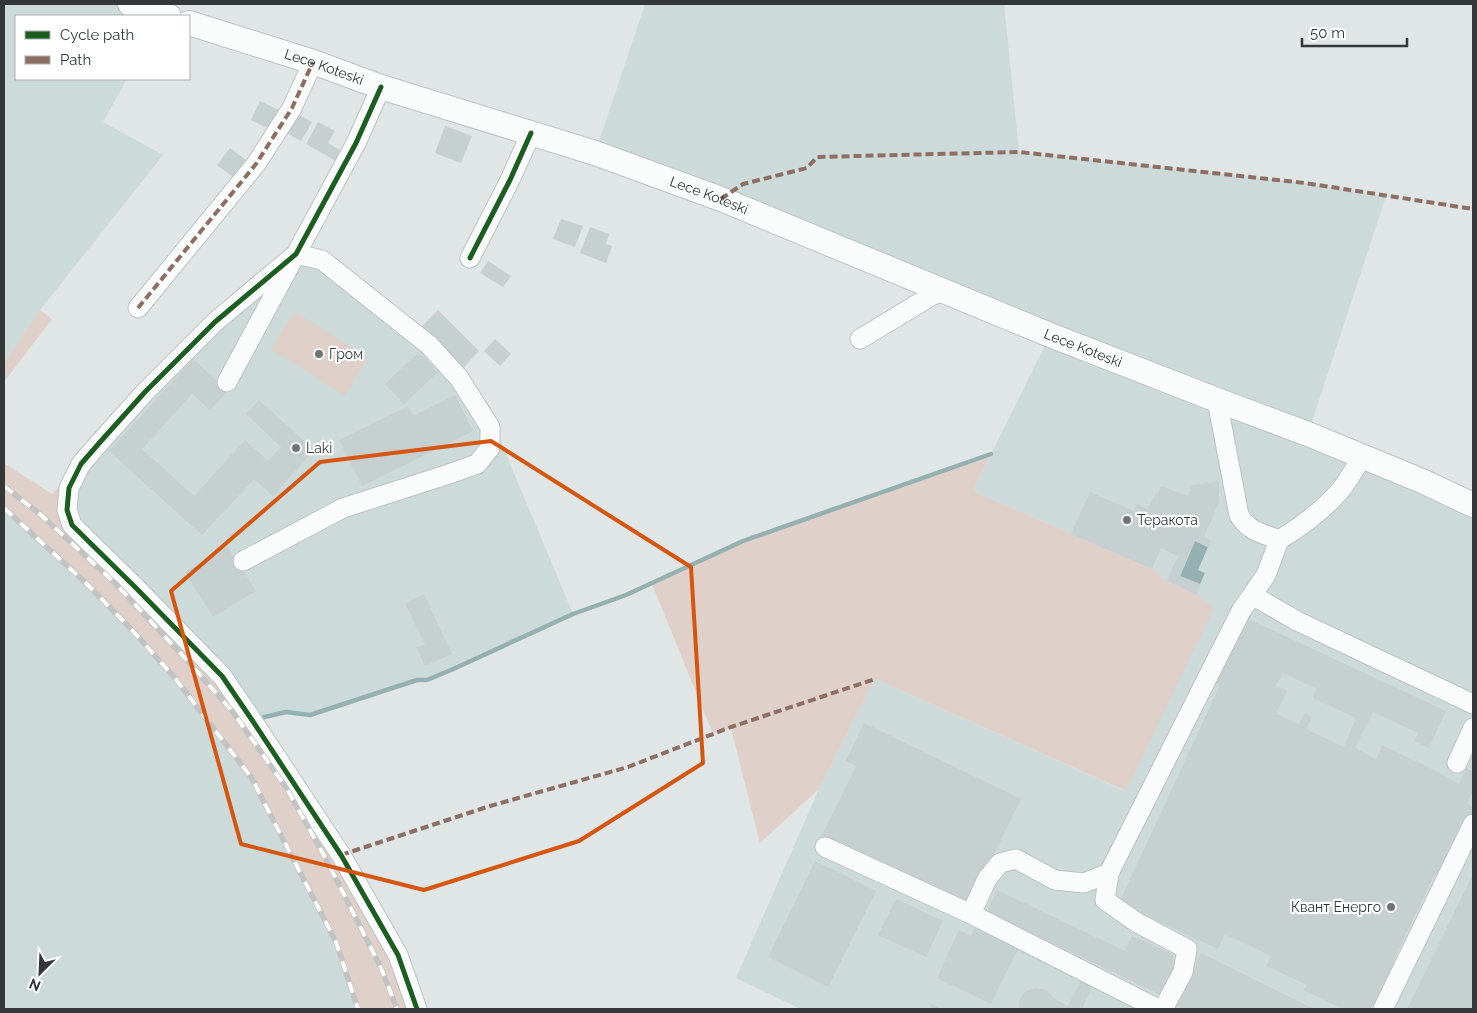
<svg xmlns="http://www.w3.org/2000/svg" width="1477" height="1013" font-family="Raleway,sans-serif">
<style>
.built{fill:#cddada}
.green{fill:#dfd0ca}
.water{fill:#94b0b0}
.lines{fill:none;stroke-linecap:round;stroke-linejoin:round}
.stream{stroke:#94b0b0;stroke-width:4.5}
.building{fill:#c6d0d0;fill-rule:evenodd}
.minor-casing{stroke:#bdc2c2;stroke-width:21}
.major-casing{stroke:#bdc2c2;stroke-width:26}
.minor{stroke:#fafbfb;stroke-width:19}
.major{stroke:#fafbfb;stroke-width:24}
.rail-casing{stroke:#c2c3c3;stroke-width:5.5}
.rail{stroke:#fff;stroke-width:4;stroke-dasharray:11;stroke-linecap:butt}
.quiet{stroke:#8d6e63;stroke-width:4;stroke-dasharray:8 4;stroke-linecap:butt}
.cycleway-casing{stroke:#fff;stroke-width:8}
.cycleway{stroke:#1b5e20;stroke-width:5}
.marked{fill:none;stroke:#d65610;stroke-width:4;stroke-linejoin:round}
.poi-dot{fill:#707474;stroke:#fff;stroke-width:2}
.labels{text-anchor:middle;dominant-baseline:central;stroke-width:4.5;stroke-linejoin:round;paint-order:stroke}
.street-label{font-size:14px;fill:#333737;stroke:#fff}
.poi-label{font-size:14px;fill:#333737;stroke:#fff;text-anchor:start}
</style>
<rect width="100%" height="100%" fill="#e0e5e5"/>
<path class="built" d="M4,4H130L160,16H16V79H127L103,122L163,155L40,310L4,363Z
M645,4H1004L1019,152L1305,183L1386,196L1308,434L1473,505V1009H801L736,978L819,789L875,679L1125,791L1197,595L1167,581L1152,569L973,491L1050,335L595,153Z
M322,260L429,345L501,442L573,614L451,670L427,680H417L310,715L286,712L252,720L72,525L81,464L280,267Z
M4,508L87,584L132,630L174,677L251,777L336,942L358,1009H4Z"/>
<path class="green" d="M40,310L52,319L4,382V363Z
M294,311L368,358L345,396L271,349Z
M991,454L973,491L1152,569L1167,581L1197,595L1214,608L1126,791L875,679L819,789L760,843L731,728L713,734L652,584L743,541Z
M4,463L52,494L81,464L67,510L187,641L341,855L417,1009H358L336,942L251,777L174,677L132,630L87,584L4,508Z"/>
<path class="water" d="M1195,541L1208,547L1198,570L1205,573L1200,584L1180,576Z"/>
<g class="lines">
<path class="stream" d="M256,719L286,712L310,715L417,680H427L451,670L573,614L626,595L743,541L991,454"/>
</g>
<path class="building" d="M260,101L281,111L272,130L251,120Z
M296,113L312,122L301,141L285,132Z
M318,122L335,131L328,143L342,151L336,161L306,144Z
M445,126L472,136L461,163L435,153Z
M230,148L250,163L237,180L217,165Z
M561,219L583,226L575,247L553,239Z
M590,227L609,234L606,244L612,246L606,263L580,253Z
M488,261L511,276L503,287L480,273Z
M438,310L479,351L463,368L421,327Z
M495,339L511,354L500,366L484,351Z
M419,352L438,372L404,404L385,384Z
M193,359L228,391L210,410L192,394L142,449L194,496L245,440L268,461L281,447L246,414L259,400L314,450L273,496L254,479L202,535L109,451Z
M455,395L473,431L362,486L339,440L408,406L413,416Z
M1219,481V502L1204,537L1211,540L1208,547L1195,541L1180,576L1200,584L1197,595L1167,581L1178,556L1161,548L1152,569L1071,534L1090,492L1134,511L1137,504L1148,509L1155,494H1158L1161,486L1188,496L1192,485Z
M227,546L256,591L213,617L185,572Z
M424,594L452,654L425,666L416,647L425,645L405,603Z
M1244,617L1446,711L1429,748L1414,741L1418,733L1373,712L1355,748L1376,759L1382,745L1432,769L1459,784L1466,768L1473,772V791L1467,804L1473,807V811L1442,878L1434,875L1393,962L1401,966L1380,1009L1372,1005L1370,1009H1343L1303,990L1307,985L1266,966L1271,956L1225,934L1218,949L1119,903L1220,685L1214,682ZM1283,673L1317,689L1313,698L1356,718L1344,747L1306,729L1312,717L1305,713L1299,724L1276,714L1287,691L1276,686Z
M864,723L1021,799L968,908L821,837L856,766L846,761Z
M815,861L876,891L828,987L768,957Z
M1473,874V1009H1407Z
M997,890L1125,951L1132,936L1173,954L1174,967L1161,995L987,912Z
M896,899L943,921L926,957L878,935Z
M975,928L1018,949L991,1004L937,978L959,930L971,936Z
M1201,953L1314,1009H1183L1175,1005Z
M1081,980L1093,985L1082,1009H1019L1020,999L1024,993L1029,990L1035,988L1047,990L1055,999L1068,1006Z
M931,1004L942,1009H929Z"/>
<g class="lines">
<defs>
<path id="minor" d="M381,87L356,143L296,254L215,322L145,392L101,441L81,464L69,488L67,510L72,525L136,588L222,676L252,720L341,855L398,955L417,1009
M470,258L510,180L531,133
M138,308L256,164L292,108L313,62
M860,339L931,296L944,291
M227,382L296,254L322,260L429,345L459,378L490,427V448L477,464L449,474L343,508L243,561
M1217,400L1239,515C1249,532 1262,533 1279,540C1302,526 1326,508 1343,487C1350,477 1356,467 1362,457
M1252,595L1297,621L1473,704
M1457,763L1473,728
M825,847L971,914
M1109,873L1084,883L1055,880L1016,859L1000,863L987,879L971,914L1158,1009
M1163,1009L1183,972L1187,949L1136,922L1105,900L1109,873L1241,611L1266,575L1279,540
M1383,1009L1473,824"/>
<g id="major">
<path d="M130,4L169,16"/>
<path id="s1" d="M189,23L313,62L381,87L595,153L721,199L1050,335L1217,400L1308,434L1422,481L1473,505"/>
</g>
</defs>
<use href="#minor" class="minor-casing"/>
<use href="#major" class="major-casing"/>
<use href="#minor" class="minor"/>
<use href="#major" class="major"/>
<defs>
<path id="rail" d="M4,486L41,515L115,583L184,657L233,712L287,789L327,861L381,968L397,1009
M4,508L87,584L132,630L174,677L251,777L336,942L358,1009"/>
</defs>
<use href="#rail" class="rail-casing"/>
<use href="#rail" class="rail"/>
<path class="quiet" d="M721,199L743,184L807,168L817,157L1019,152L1305,183L1473,209
M138,308L256,164L292,108L313,62
M341,855L490,806L628,767L731,727L875,679"/>
<defs>
<path id="cycleway" d="M381,87L356,143L296,254L215,322L145,392L101,441L81,464L69,488L67,510L72,525L136,588L222,676L252,720L341,855L398,955L417,1009
M470,258L510,180L531,133"/>
</defs>
<use href="#cycleway" class="cycleway-casing"/>
<use href="#cycleway" class="cycleway"/>
</g>
<path class="marked" d="M491,441L691,567L703,763L579,841L424,890L241,844L171,591L320,462Z"/>
<g class="poi-dot">
<circle cx="319" cy="354" r="5"/>
<circle cx="296" cy="448" r="5"/>
<circle cx="1127" cy="520" r="5"/>
<circle cx="1391" cy="907" r="5"/>
</g>
<g class="labels">
<g class="street-label">
<text stroke="none"><textPath href="#s1" startOffset="142">Lece Koteski</textPath></text>
<text stroke="none"><textPath href="#s1" startOffset="548">Lece Koteski</textPath></text>
<text stroke="none"><textPath href="#s1" startOffset="952">Lece Koteski</textPath></text>
</g>
<g class="poi-label">
<text x="329" y="354">Гром</text>
<text x="306" y="448">Laki</text>
<text x="1137" y="520">Теракота</text>
<text x="1381" y="907" text-anchor="end">Квант Енерго</text>
</g>
</g>
<rect width="1477" height="1013" fill="none" stroke="#333737" stroke-width="10"/>
<rect x="15" y="15" width="175" height="65" fill="#ffffff" stroke="#adafaf"/>
<rect x="25" y="31" width="25" height="8" fill="#1b5e20" stroke="#adafaf"/>
<text x="60" y="40" font-size="15" fill="#333737">Cycle path</text>
<rect x="25" y="56" width="25" height="8" fill="#8d6e63" stroke="#adafaf"/>
<text x="60" y="65" font-size="15" fill="#333737">Path</text>
<g transform="translate(40 973) rotate(204)" stroke="#ffffff" stroke-width="4" paint-order="stroke">
<path d="M0-4L9 19L0 12L-9 19Z" fill="#333737"/>
<text y="-8" font-size="14" font-weight="bold" text-anchor="middle" fill="#333737">N</text>
</g>
<path d="M1302 38v8h105v-8" fill="none" stroke="#333737" stroke-width="2.5"/>
<text x="1310" y="38" font-size="15" fill="#333737" stroke="#ffffff" stroke-width="4" paint-order="stroke">50 m</text>
</svg>
